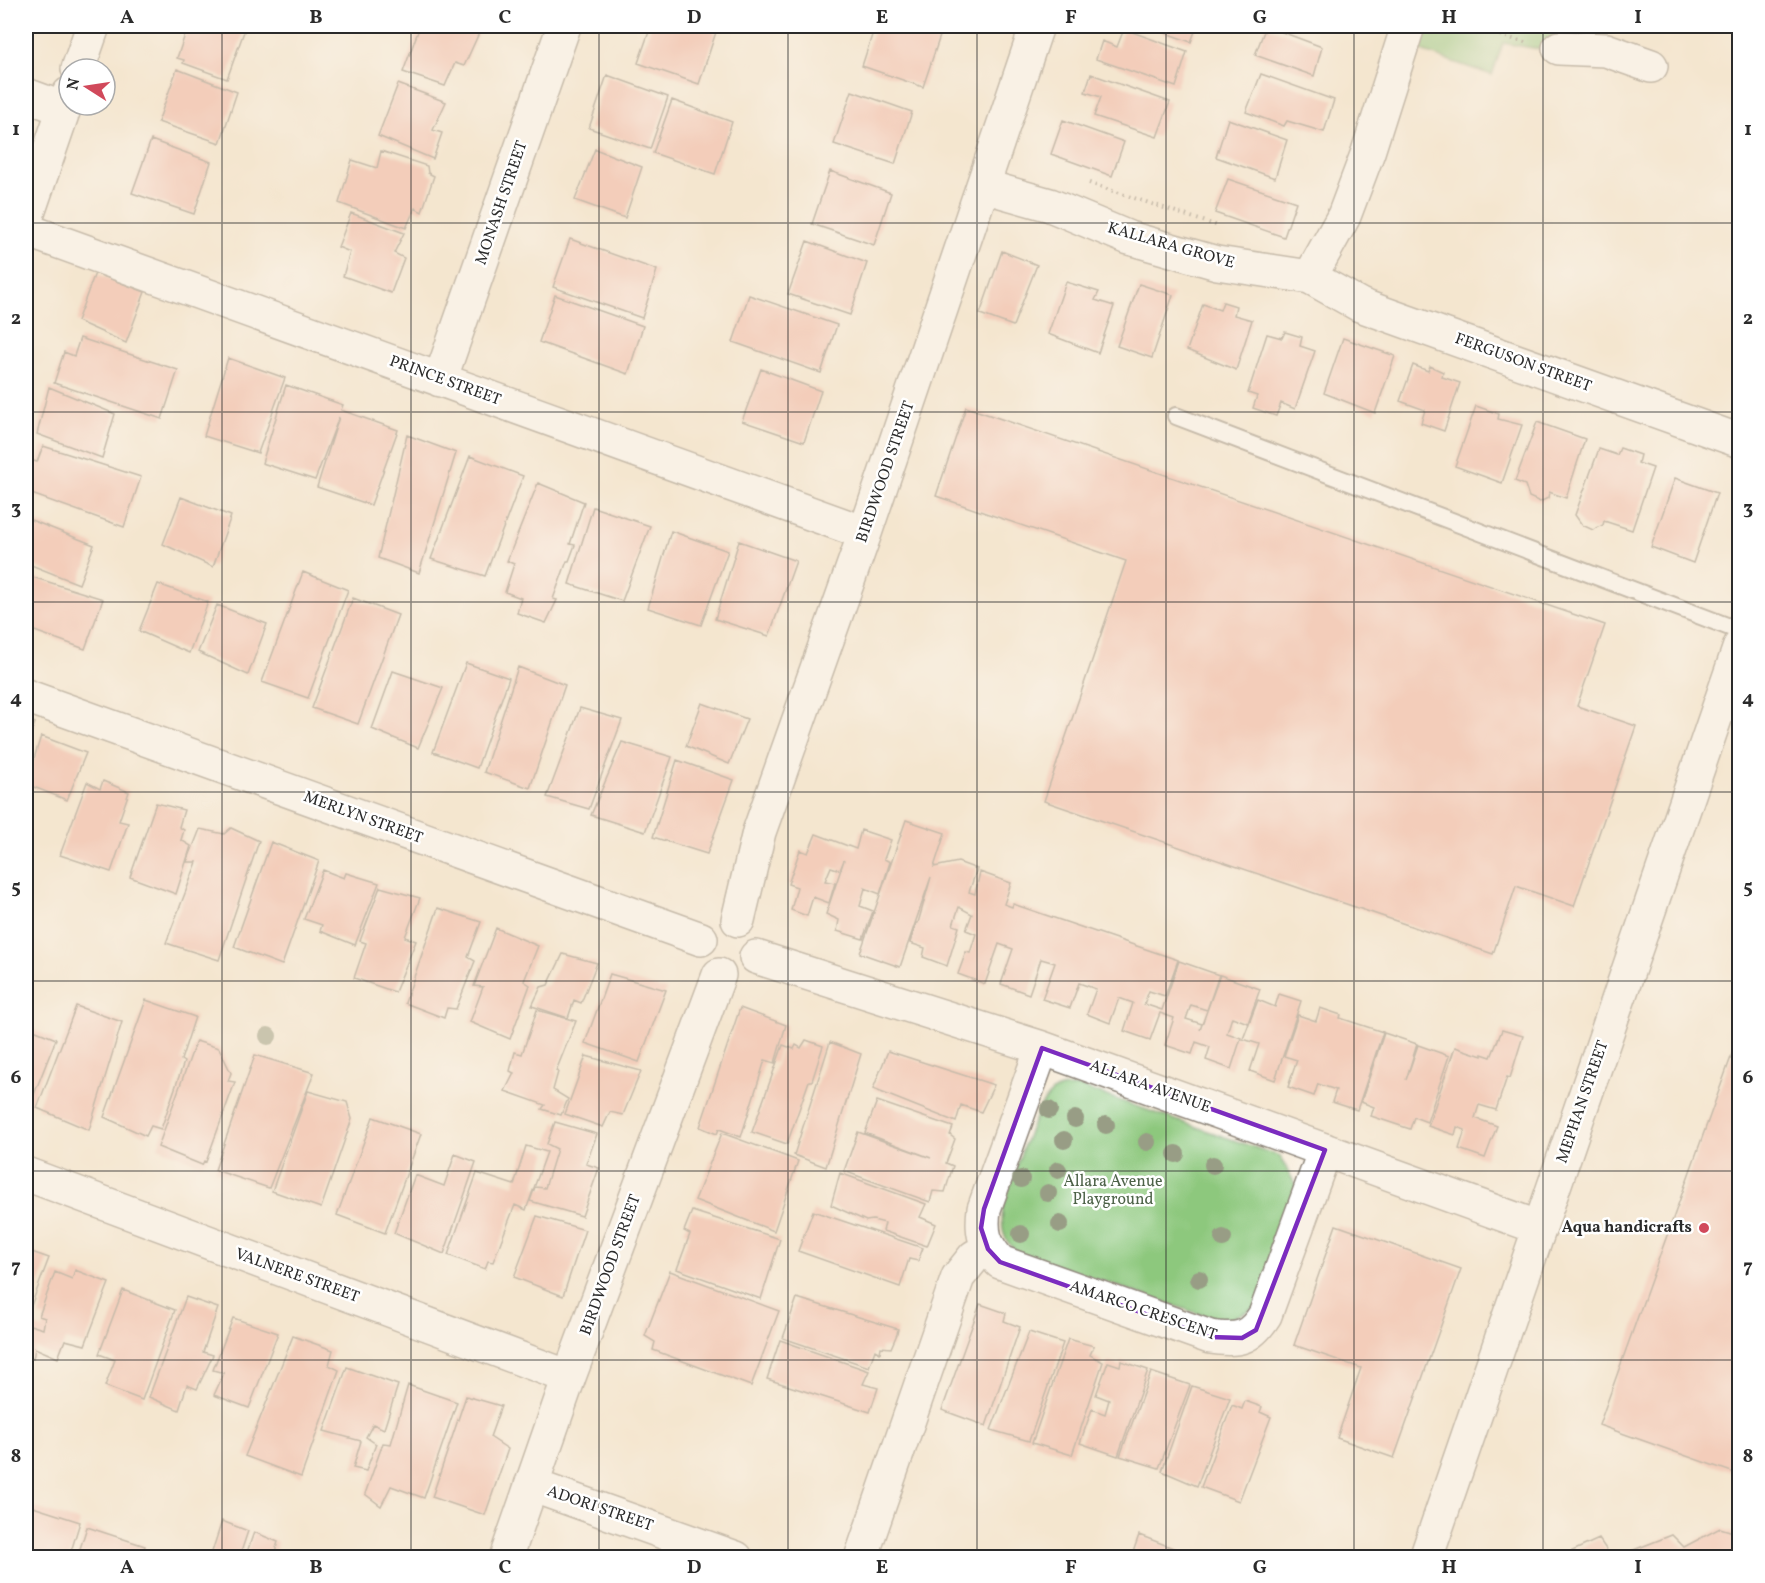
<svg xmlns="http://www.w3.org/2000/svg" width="1765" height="1583" font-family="Vollkorn,serif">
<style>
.green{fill:#8dc87d;stroke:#5c7a54;stroke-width:1.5}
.building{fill:#f1b0a1}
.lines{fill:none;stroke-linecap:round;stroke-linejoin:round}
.service-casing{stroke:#90887d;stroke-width:20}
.minor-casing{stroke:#90887d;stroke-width:36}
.tertiary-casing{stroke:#90887d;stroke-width:36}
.path{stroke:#90887d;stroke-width:4;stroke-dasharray:1.5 4.5;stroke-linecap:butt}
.service{stroke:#fff;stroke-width:16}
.minor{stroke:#fff;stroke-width:33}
.tertiary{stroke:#fff;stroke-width:33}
.tree{fill:#989d85}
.marked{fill:none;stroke:#7b2cbf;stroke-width:4.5;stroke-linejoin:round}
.grid{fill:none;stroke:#2b2b2b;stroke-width:1.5;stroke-opacity:0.55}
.poi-dot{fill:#d1495b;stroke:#fff;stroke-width:2}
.labels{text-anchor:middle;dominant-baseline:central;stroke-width:5;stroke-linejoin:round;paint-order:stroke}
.street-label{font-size:16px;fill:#2b2b2b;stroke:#fff}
.park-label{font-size:16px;fill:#4d6248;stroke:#fff}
.poi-label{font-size:16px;font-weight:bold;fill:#2b2b2b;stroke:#fff;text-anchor:end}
.neatline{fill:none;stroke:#2b2b2b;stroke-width:2}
.grid-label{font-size:20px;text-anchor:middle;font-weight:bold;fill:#2b2b2b}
</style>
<rect width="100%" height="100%" fill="#fff"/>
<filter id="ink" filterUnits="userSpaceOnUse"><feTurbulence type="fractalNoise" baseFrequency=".0167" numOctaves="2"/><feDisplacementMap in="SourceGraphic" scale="12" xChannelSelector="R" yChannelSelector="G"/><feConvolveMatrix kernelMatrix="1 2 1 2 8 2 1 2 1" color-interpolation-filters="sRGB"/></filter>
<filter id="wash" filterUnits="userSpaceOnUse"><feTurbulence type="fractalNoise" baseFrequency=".008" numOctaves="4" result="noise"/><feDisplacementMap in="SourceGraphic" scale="24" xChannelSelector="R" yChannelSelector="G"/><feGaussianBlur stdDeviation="1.35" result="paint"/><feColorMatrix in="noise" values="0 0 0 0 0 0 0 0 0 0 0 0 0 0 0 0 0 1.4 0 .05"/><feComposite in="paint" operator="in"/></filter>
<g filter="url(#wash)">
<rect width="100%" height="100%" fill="#f4e6cf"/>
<path class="green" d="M1427,26H1600L1596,36L1545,50L1503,43L1492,75L1421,51Z
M1081,1087L1280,1156L1297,1188L1257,1307L1223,1322L1018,1253C1002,1240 1001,1228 1003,1208C1012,1183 1034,1097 1058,1089C1064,1086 1074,1087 1081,1087Z"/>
<g id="blocks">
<path class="building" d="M188,26H246L227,79L183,63L184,60L177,58Z
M420,26H467L468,29L479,33L464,66L455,63L445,86L403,72Z
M651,26H698L716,32L699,84L638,63Z
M875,26H912L940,36L923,87L862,66Z
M1146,26H1197L1191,42Z
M1266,26L1322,47L1314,76L1255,55Z
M1124,29L1187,52L1176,87L1096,59L1102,41L1117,47Z
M177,69L237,92L220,143L158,122Z
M1091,74L1170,102L1157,137L1094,116L1101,97L1085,92Z
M1261,74L1334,100L1324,132L1287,121L1284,126L1246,112Z
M607,75L668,97L650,149L589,128Z
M398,84L446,102L433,130L442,133L433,159L378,136Z
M852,91L912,112L895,164L834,144Z
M672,100L732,122L715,174L653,153Z
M1228,119L1287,140L1275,178L1216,157Z
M1063,120L1124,142L1112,176L1051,154Z
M151,140L211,162L194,214L132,193Z
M595,149L642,167L625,218L575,200Z
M381,151L427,166L428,173L434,176L422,212L415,208L406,228L339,203L352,160L377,168Z
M830,171L891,193L874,245L812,224Z
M1228,179L1296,202L1284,237L1215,213Z
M351,213L404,233L394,253L404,258L391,293L343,276L350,252L338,247Z
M570,239L657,270L642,318L553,287Z
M807,241L867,263L850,315L788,294Z
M1002,251L1037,265L1013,326L980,314Z
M95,273L145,292L126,343L77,321Z
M1066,282L1099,292L1095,300L1114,306L1098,353L1048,334Z
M1139,284L1173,295L1152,358L1117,346Z
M555,295L643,326L628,374L539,342Z
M749,295L837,325L821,373L733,342Z
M1223,302L1236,306L1234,315L1252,320L1236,370L1187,350L1203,304L1220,310Z
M1285,332L1302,337L1300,346L1315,351L1295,409L1281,403L1276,416L1253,408L1257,396L1248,393L1267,334L1282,338Z
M80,338L178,370L162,419L54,383L64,352L74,356Z
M1343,338L1395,356L1375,413L1324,393Z
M228,358L285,378L258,453L204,436Z
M1413,365L1428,371L1430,366L1443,372L1442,377L1460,383L1444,431L1421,423L1425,410L1400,401Z
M761,369L821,391L804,442L742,421Z
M286,385L343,405L341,410L398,430L371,505L317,487L339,417L315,480L262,463Z
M49,387L115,414L102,458L37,434Z
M1476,406L1499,414L1498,419L1522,425L1502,483L1455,466Z
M966,407L1605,625L1577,706L1636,726L1574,906L1516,886L1493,954L1044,801L1126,561L936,496Z
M1537,422L1585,439L1566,498L1549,492L1548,498L1540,502L1529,497L1525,485L1515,481Z
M407,435L456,453L419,573L378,558Z
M43,446L141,477L124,527L26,492L27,459L37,462Z
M1620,448L1640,455L1638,463L1653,468L1632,530L1604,521L1603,525L1593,530L1582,525L1575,515L1599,449L1617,455Z
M470,456L523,476L485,576L431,559Z
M1675,478L1717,493L1693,563L1651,547Z
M538,483L584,502L570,544L575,545L569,561H567L553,599L557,600L546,623L517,613L521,598L505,592L514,564L507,561Z
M181,497L231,516L213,567L163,544Z
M593,507L650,526L622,601L569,584Z
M26,518L94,545L79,584L26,563Z
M671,531L728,551L701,625L648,608Z
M739,541L796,561L769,636L715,619Z
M303,572L348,590L308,698L262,682Z
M26,575L103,599L85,649L26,628Z
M158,584L208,602L189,653L139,631Z
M353,598L398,615L358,724L312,708Z
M217,605L267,624L248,675L198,652Z
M466,663L509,678L477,768L433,752Z
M518,667L565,685L530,788L484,772Z
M393,671L443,688L418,748L372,729Z
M702,703L747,719L729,764L686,746Z
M580,708L622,720L589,809L547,797Z
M26,719L35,723L26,746Z
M41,736L86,753L67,800L26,784Z
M622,742L672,757L645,832L591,815Z
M677,760L734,780L707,854L653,837Z
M103,781L129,792L119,821L128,823L111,872L60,855L87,782L100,789Z
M156,803L184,810L179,827L184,830L181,840L191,846L176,894L130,877Z
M906,820L945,833L934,867L958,862L977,869L969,892L975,894L980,872L1011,883L1004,904L1012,907L1013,904L1178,960L1165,996L1149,991L1144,1004L1162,1010L1179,961L1219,975L1207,1010L1191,1005L1186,1019L1202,1024L1200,1030L1220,975L1260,989L1248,1023L1232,1017L1227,1033L1241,1038L1231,1069L1206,1060L1210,1047L1196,1042L1192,1054L1165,1045L1174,1018L1160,1013L1150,1040L1124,1031L1133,1003L1119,998L1110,1023L1087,1014L1096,989L1079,983L1070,1008L1042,999L1055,963L1041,959L1029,994L1001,984L1013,949L999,944L985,984L958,974L966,952L970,953L976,934L966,930L972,914L959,907L953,925L959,927L947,966L923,957L925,948L910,943L916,923H918L931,877L900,967L860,953Z
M231,828L259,841L219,960L166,943L197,862H187L200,829L224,834Z
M861,830L891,840L884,859L890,862L880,894L865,888L860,906L873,911L863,939L837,931L839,920L826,914L844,860L840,870L831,867L825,881L835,883L829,903L813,897L807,916L791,910L797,887L788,884L800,850L808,853L816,834L856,849Z
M271,842L319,861L282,965L234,947Z
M323,870L344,878L346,873L379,883L355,945L320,931L322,925L304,919Z
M380,887L420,898L405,937L416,941L395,992L354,978L366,943L360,941Z
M438,908L481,922L468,957L475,961L456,1009L447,1008L444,1018L405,1003Z
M496,928L538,946L524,981L530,985L510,1039L470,1022L483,987L474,986Z
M563,954L597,963L581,1003L574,1000L568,1018L532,1006L541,987L548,985Z
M610,974L666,990L639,1062L585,1043Z
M1279,994L1301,1001L1275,1080L1250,1071L1259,1044L1243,1039L1258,1000L1275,1007Z
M146,1000L195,1017L181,1060L184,1062L161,1129L151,1126L146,1136L104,1117Z
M76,1006L122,1022L89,1130L37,1108Z
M740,1008L786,1025L775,1063L765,1060L741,1137L719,1129L717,1134L700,1127Z
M1320,1008L1341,1015L1340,1018L1383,1032L1357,1110L1332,1102L1336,1090L1318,1084L1314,1096L1288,1087L1297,1060L1284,1056L1298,1015L1316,1021Z
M537,1010L576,1021L556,1071L558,1072L553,1090L568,1099L561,1115L542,1109L545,1105L505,1091L514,1073L510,1071L515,1052L522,1054Z
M26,1027L56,1039L29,1107L26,1105Z
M1502,1030L1523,1036L1510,1078L1507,1077L1496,1110L1479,1105L1475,1118L1497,1126L1485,1158L1459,1149L1465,1130L1457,1127L1455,1135L1428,1126L1455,1047L1482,1056V1054L1491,1057Z
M1740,1032V1475L1599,1425Z
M1384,1033L1417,1044L1406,1080L1418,1045L1449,1056L1427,1122L1414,1117L1410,1129L1371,1116L1374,1107L1361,1102Z
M806,1040L823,1046L812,1081H809L787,1144L752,1132L783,1045L794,1049L796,1045L801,1048Z
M196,1041L219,1048L231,1073L228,1081L235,1082L206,1162L204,1161L202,1165L158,1147Z
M830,1042L861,1054L826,1167L794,1155Z
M888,1051L994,1085L981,1112L961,1105L956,1122L873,1089Z
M255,1055L314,1073L269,1188L215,1170Z
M586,1056L641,1071L623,1115L610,1112L603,1127L565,1114Z
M308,1091L347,1102L352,1119L321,1208L272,1191Z
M877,1101L953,1127L950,1135L955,1139L946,1163L953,1166L945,1192L933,1191L930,1202L844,1171L858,1132L931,1158L865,1133Z
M373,1117L421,1134L385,1233L337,1215Z
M555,1122L597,1134L586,1164L599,1168L582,1216L530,1201L535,1187L545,1188L557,1149L547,1144Z
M722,1133L798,1161L774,1231L695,1200Z
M526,1146L547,1152L526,1210L515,1205L493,1262L488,1261L485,1269L448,1255L477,1173L514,1185Z
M455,1154L476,1162L444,1254L394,1233L415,1175L444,1186Z
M840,1173L926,1204L920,1217L936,1224L927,1246L883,1231L885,1223L873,1220L866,1221L831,1205Z
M692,1211L780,1239L761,1299L677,1269L690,1234L684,1231Z
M813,1211L923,1248L918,1261L909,1259L900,1287L798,1251Z
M537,1216L585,1230L563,1296L514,1277Z
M1336,1225L1461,1269L1394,1458L1337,1438L1361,1368L1294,1345Z
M26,1250L49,1258L26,1319Z
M75,1270L109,1283L85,1345L65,1340L58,1358L35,1348L33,1359L26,1356V1336L30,1325L43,1329L45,1318L39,1316L55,1272L72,1279Z
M670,1271L779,1311L751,1386L653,1350L655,1342L645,1336Z
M123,1290L175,1310L142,1400L105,1386L115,1360L99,1354Z
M186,1297L218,1308L203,1352L213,1355L197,1389L187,1385L179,1410L149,1397Z
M797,1298L898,1329L897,1334L891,1348L881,1347L880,1353L875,1350L869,1367L783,1338Z
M980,1304L1006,1313L1004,1321L1020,1327L986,1426L942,1410Z
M233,1318L278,1333L249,1408L214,1395L224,1373L213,1370Z
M1029,1332L1063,1343L1029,1441L991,1430Z
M293,1336L333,1350L329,1365L339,1370L301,1477L245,1456Z
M1068,1339L1094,1346L1090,1355L1103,1362L1072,1455L1032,1443Z
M780,1340L869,1371L863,1384L878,1388L870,1412L767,1379Z
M1121,1361L1148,1370L1118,1456L1080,1443L1092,1409L1105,1414L1109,1400L1096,1395L1108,1362L1120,1366Z
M347,1367L398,1385L384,1429L373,1424L366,1437L376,1444L366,1471L353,1468L361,1441L324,1431Z
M1151,1372L1190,1385L1159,1468L1120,1456Z
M408,1385L457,1402L424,1498L391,1486L381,1506L365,1494L383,1443L391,1444Z
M1192,1386L1230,1398L1197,1486L1162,1471Z
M466,1396L501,1406L490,1437L508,1449L485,1515L432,1497Z
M1245,1401L1262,1407L1260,1412L1271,1417L1239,1501L1201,1487L1232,1405L1242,1409Z
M33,1507L80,1522L69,1558H26V1527Z
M222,1521L248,1531L239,1558H210Z
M87,1527L145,1546L141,1558H77Z
M1720,1528L1740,1534V1558H1613L1672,1535L1684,1547Z
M254,1532L278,1542L273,1558H245Z
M1139,1535L1181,1551L1179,1558H1131Z
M1599,1539L1612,1558H1557Z
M148,1551L164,1557V1558H146Z"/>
</g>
</g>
<g filter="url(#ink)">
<use href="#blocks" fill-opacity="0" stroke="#90887d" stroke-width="1.5"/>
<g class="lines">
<defs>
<path id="service" d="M1176,416L1740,631"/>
<path id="minor" d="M1559,48L1606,50L1651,66
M26,95L64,109
M983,186L1050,205L1129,238L1217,263L1310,277L1344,216L1368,152L1408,26
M26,230L865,533
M1310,277L1360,305L1740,441
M440,380L564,26
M26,696L701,939
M738,920L759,832L865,533L1037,26
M756,957L1042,1048L1540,1228
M1042,1048L984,1209C981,1233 984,1244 1000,1262L1210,1337C1238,1341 1250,1339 1265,1315L1325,1150
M26,1174L569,1377
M531,1485L736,1558
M506,1558L569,1377L719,975
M861,1558L958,1277L974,1257L988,1249
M1426,1558L1740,646"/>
<path id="tertiary" d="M78,69L93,26
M26,219L69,94"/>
</defs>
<use href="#service" class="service-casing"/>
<use href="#minor" class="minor-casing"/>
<use href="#tertiary" class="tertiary-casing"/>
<path class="path" d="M1486,26L1492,33L1528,43
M1089,183L1218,226"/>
<use href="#service" class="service"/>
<use href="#minor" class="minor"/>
<use href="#tertiary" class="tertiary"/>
</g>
<g class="tree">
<circle cx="268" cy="1036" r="9"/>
<circle cx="1049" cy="1110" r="9"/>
<circle cx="1075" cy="1119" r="9"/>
<circle cx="1106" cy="1125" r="9"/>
<circle cx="1064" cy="1140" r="9"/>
<circle cx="1147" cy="1142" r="9"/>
<circle cx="1176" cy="1154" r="9"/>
<circle cx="1213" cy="1165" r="9"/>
<circle cx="1058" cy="1170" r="9"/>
<circle cx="1021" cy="1179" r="9"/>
<circle cx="1048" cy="1193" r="9"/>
<circle cx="1060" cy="1224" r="9"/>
<circle cx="1021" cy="1234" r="9"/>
<circle cx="1223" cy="1238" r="9"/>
<circle cx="1199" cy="1279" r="9"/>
</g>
</g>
<path d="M0 0H1765V1583H0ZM1042,1048L1325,1150L1256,1330L1242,1338L1210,1337L1000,1262L988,1249L981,1228L984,1209Z" fill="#f4e6cf" fill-opacity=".55" fill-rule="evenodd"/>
<path class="marked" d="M1042,1048L1325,1150L1256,1330L1242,1338L1210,1337L1000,1262L988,1249L981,1228L984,1209Z"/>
<path class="grid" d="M222,26V1558M411,26V1558M599,26V1558M788,26V1558M977,26V1558M1166,26V1558M1354,26V1558M1543,26V1558M26,223H1740M26,412H1740M26,602H1740M26,792H1740M26,981H1740M26,1171H1740M26,1360H1740"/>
<circle class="poi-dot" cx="1704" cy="1228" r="6"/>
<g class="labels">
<g class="street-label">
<text transform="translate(502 203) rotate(-71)">MONASH STREET</text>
<text transform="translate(1171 246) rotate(16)">KALLARA GROVE</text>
<text transform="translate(1523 363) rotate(20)">FERGUSON STREET</text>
<text transform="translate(445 381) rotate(20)">PRINCE STREET</text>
<text transform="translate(886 472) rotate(-71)">BIRDWOOD STREET</text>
<text transform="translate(363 818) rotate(20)">MERLYN STREET</text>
<text transform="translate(1150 1087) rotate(20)">ALLARA AVENUE</text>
<text transform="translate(1583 1102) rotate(-71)">MEPHAN STREET</text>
<text transform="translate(611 1265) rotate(-70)">BIRDWOOD STREET</text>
<text transform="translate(297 1276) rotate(20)">VALNERE STREET</text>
<text transform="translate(1143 1311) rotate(19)">AMARCO CRESCENT</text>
<text transform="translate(600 1509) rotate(19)">ADORI STREET</text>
</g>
<g class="park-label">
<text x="1113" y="1182">Allara Avenue<tspan x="1113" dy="18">Playground</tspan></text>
</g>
<g class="poi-label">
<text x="1692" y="1228">Aqua handicrafts</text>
</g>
</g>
<rect width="1765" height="1583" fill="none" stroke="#fff" stroke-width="66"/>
<g transform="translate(87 87) rotate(282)"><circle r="28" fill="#ffffff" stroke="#aaaaaa" stroke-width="1.5"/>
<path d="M0-4.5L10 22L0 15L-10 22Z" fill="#d1495b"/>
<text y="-9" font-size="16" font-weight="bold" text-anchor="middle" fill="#2b2b2b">N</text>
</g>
<rect x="33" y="33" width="1699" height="1517" class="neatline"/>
<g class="grid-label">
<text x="127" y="23">A</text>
<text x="316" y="23">B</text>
<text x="505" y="23">C</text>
<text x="694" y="23">D</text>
<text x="882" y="23">E</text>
<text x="1071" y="23">F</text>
<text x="1260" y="23">G</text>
<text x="1449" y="23">H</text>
<text x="1638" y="23">I</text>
<text x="16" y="135">1</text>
<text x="1748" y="135">1</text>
<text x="16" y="324">2</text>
<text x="1748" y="324">2</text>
<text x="16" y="514">3</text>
<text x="1748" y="514">3</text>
<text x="16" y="704">4</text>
<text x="1748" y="704">4</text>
<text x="16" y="893">5</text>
<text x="1748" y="893">5</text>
<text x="16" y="1083">6</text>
<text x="1748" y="1083">6</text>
<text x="16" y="1272">7</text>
<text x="1748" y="1272">7</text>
<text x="16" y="1462">8</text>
<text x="1748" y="1462">8</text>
<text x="127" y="1573">A</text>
<text x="316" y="1573">B</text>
<text x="505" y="1573">C</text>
<text x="694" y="1573">D</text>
<text x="882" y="1573">E</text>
<text x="1071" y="1573">F</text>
<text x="1260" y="1573">G</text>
<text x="1449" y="1573">H</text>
<text x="1638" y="1573">I</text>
</g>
</svg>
